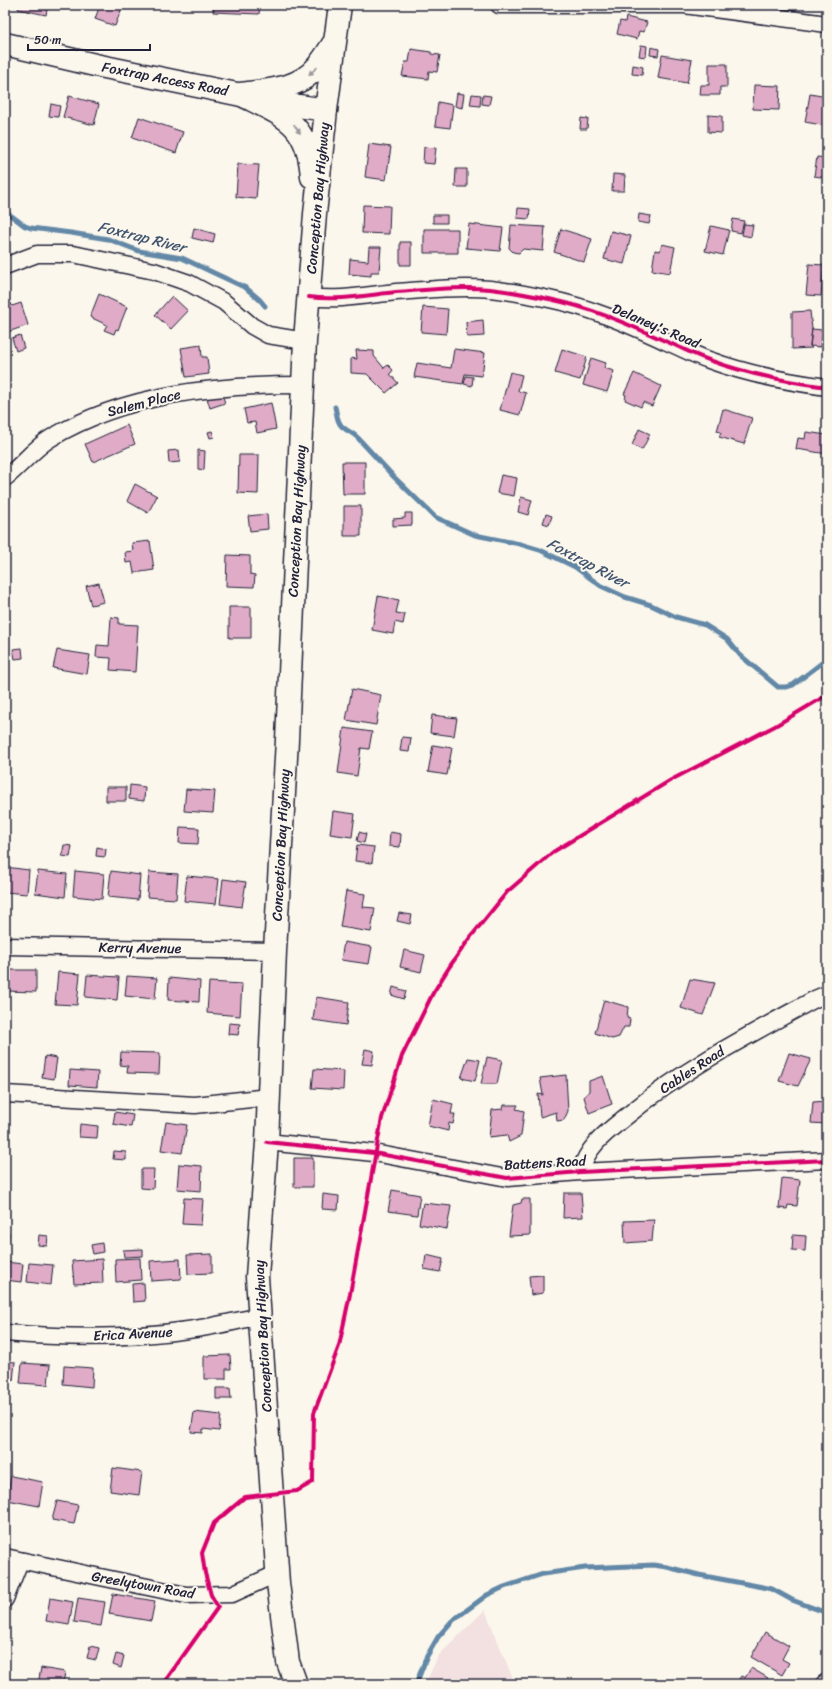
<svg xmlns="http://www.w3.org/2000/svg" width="832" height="1689" font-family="Sriracha,sans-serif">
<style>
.built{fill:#f3e0e1}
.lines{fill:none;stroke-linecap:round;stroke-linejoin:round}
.stream{stroke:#6388a7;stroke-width:5}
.building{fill:#dfabc7;stroke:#22223b}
.street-casing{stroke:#22223b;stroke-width:19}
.secondary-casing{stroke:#22223b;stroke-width:25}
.primary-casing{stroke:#22223b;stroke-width:25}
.street{stroke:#fbf7ec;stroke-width:16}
.secondary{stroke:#fbf7ec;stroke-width:22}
.primary{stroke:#fbf7ec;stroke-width:22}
.cycleway-casing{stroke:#fbf7ec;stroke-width:6}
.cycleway{stroke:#d6006c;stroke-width:4}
.oneway{fill:#99979c}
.labels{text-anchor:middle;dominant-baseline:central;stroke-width:4;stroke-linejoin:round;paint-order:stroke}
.street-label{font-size:14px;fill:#22223b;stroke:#fbf7ec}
.water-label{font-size:15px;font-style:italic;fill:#425571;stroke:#fbf7ec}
</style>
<rect width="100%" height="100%" fill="#fbf7ec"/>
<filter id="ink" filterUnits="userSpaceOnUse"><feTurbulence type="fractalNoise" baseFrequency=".025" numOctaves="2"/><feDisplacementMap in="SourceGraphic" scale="8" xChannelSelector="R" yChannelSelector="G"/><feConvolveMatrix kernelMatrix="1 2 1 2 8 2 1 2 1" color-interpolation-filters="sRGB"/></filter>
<g filter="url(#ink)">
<path class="built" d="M485,1610L515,1684H425L439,1655Z"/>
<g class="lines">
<path class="stream" d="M5,211L25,226L31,228L71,233L108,239L139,251L182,258L246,288L260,300L265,306
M335,407C337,414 337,424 344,428C349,432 353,433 358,438L394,477L435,517L475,535L520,544L540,550L575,567L601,586L625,597L651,605L676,617L705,625L727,639L740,655L778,687H786L793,685L827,659
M416,1684L427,1656L438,1637L452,1621L487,1595L504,1587L543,1574L585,1568L653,1565L667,1567L699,1575L763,1587L772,1589L792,1600L827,1613"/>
</g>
<path class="building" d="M19,5H48L46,15L18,9Z
M100,5H123L115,26L95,19Z
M214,5H260L259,14L213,12Z
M626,17L647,22L644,32L639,31L637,39L617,34L620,21L625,22Z
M641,45L647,46L646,57L639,56Z
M651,47L659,49L658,56L650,55Z
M411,49L431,52V54L440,55L437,72L429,71L428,79L402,76L405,62H409Z
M662,55L692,60L687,83L658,78Z
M709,64H727V87H720V95H700L701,85H709Z
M633,65L643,67L642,75L632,74Z
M754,85L780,86L779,110L753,109Z
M457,93L464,94L462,108L455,106Z
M472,94L481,95L480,106L470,105Z
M810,94L827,97V126L805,122Z
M483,95L491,96L489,105L482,104Z
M69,96L99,104L94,125L63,117Z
M438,102L453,105L450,128L435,126Z
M51,104L60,106L58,117L49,116Z
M708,115L722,116V133L708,132Z
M139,117L183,132L176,153L132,138Z
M581,118L588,119L587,129H580Z
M369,144L391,147L386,180L365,177Z
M424,147L436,148L434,164L423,163Z
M817,157L827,158V178L814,176Z
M238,164L259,165L256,199L236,197Z
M456,169H467V187H455Z
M613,174L625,175L624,191H612Z
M363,205L390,206L389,234L362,233Z
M518,208L530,209L529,219L517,218Z
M639,214L651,216L649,224L638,222Z
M433,215H447V223H433Z
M733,219L744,221L741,233L731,231Z
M469,224L503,228L500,251L466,248Z
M744,224L753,225L751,237L742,235Z
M511,225L545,227L543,251L523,249L519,253L513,252L509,248Z
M711,226L729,230L723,255L705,251Z
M194,228L215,234L213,243L192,238Z
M424,229H458V253H424Z
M561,229L592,239L584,262L554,252Z
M611,231L631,236L624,264L604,259Z
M400,242H411V265H400Z
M662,244L675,247L670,273L652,270L655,250L660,251Z
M369,247H381L379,272H371V276L349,274L350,259L368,261Z
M809,264L824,265L821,296L806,295Z
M99,294L127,307L118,330L116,329L114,334L104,330L107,325L90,317Z
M172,296L188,311L171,329L155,315Z
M11,303L12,306L21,303L28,325L5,333V305Z
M423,307L448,309L446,334L421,332Z
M810,311L812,329L810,346L812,348L792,349V312Z
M483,320L484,336L467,337L466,322Z
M812,329L823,330L821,347L810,346Z
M20,335L24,348L16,351L12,338Z
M201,345L202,357H207L209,374L186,377L181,348Z
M454,349L485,353L482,376L465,374L463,384L414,377L417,363L451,368Z
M562,349L587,357L580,380L555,373Z
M356,350L374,351V356L384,368L388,365L393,370L390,374L398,383L386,393L367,374L351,373V358L357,359Z
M591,358L606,363L604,368L614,371L607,392L583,385Z
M510,372L522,375L518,391L526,393L520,415L500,410Z
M634,373L661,386L652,406L643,402L641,407L625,400L626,395L624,394Z
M466,376L473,377L472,386L464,384Z
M221,391L225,403L210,408L206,395Z
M271,403L276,429L257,433L255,422L247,423L244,409Z
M723,409L752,418L744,444L719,437L721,432L717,431Z
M127,425L135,444L93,462L85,444Z
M639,429L650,434L642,450L632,445Z
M212,431L214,437L210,438L208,432Z
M806,432L827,435V454L796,449L798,438L805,439Z
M179,450L180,462L169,463L168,451Z
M198,450L205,451L204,470L198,469Z
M239,455H259L258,494L238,493Z
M342,462H365V494H343Z
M501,475L517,478L514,496L497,493Z
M135,484L157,496L148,513L127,501Z
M521,497L532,500L528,515L518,512Z
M344,506H361V536H344Z
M405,513H412V525L393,526V519L405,518Z
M267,514L268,529L250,531L248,516Z
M546,514L552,516L549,525L543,523Z
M150,541L154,570L134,573L132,562L126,563L125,552L133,551L132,543Z
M227,555L250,556V574L255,575L254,587L226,586Z
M99,583L104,602L91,605L86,586Z
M378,596L399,600L396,613L405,614L403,624L395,622L393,634L372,630Z
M229,607H251V638H229Z
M111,617L119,618V624L138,625L135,672L110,670L111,658L96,657L97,645L109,646Z
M22,648L23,658L15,659L13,649Z
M57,650L90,655L87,674L53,668Z
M352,689L381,695L376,725L346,720Z
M432,715L457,718L454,736L430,733Z
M344,728L372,732L369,749L361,748L357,776L338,773Z
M402,737L411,738L409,752L400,751Z
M433,745L452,748L447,775L428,772Z
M130,785L145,787L144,801L129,799Z
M106,787H126V801H106Z
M186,789L215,791L213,813L184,811Z
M333,811L355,814L352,837L330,834Z
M180,827L199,828L198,844L179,843Z
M359,832L366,834L364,843L357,841Z
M390,832L401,834L400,847L389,846Z
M64,845L72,846L70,857L62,856Z
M357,845L374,847L372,863L355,861Z
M97,847L106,849L105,857L96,856Z
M5,867L29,870L27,894L5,892Z
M38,871L67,874L65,897L35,893Z
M75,871L104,874L102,899L73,896Z
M111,871L140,875L138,900L108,897Z
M149,872L178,874L176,899L147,897Z
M187,876L219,879L216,904L184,901Z
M223,879L246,882L242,907L220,904Z
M346,891L365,894L363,907L375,908L371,932L340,927Z
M399,913L412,915L410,924L397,921Z
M344,942L372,947L369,964L341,960Z
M404,950L425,955L421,972L400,967Z
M5,970H36V992L5,991Z
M58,972L80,974L77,1005L55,1004Z
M87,975L119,977L117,1000L85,997Z
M127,976L157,978L155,999L125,996Z
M169,978L200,981L199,1002L168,1000Z
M690,979L715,983L703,1015L681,1008Z
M209,982L242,984L240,1016L207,1013Z
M393,987L406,991L404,999L391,995Z
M316,997L349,1002L346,1025L313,1020Z
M604,1000L628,1007L627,1018L630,1019L629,1027H624L619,1037L612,1039L595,1033Z
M229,1023L240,1024L238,1035L228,1034Z
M365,1049L374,1051L372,1065L362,1064Z
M121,1052L160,1053L159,1074L127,1073L128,1066L120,1065Z
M789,1053L811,1059L798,1086L779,1081Z
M45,1056L57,1058L54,1079L42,1077Z
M487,1057L502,1060L497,1084H481Z
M468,1058L480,1060L475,1081L461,1078Z
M314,1069L344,1071L343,1090L312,1088Z
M70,1070L98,1072L97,1087L69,1085Z
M566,1075L568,1111L564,1120L557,1121L556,1112L540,1117L538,1094L543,1095L540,1078Z
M603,1076L612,1104L589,1113L584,1097L589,1091V1081Z
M433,1099L453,1104L451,1114H455L453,1124L449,1123L448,1131L428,1126Z
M827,1101V1124L811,1123L813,1102Z
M504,1105H518L516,1109L524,1111L521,1136L509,1142L507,1135L489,1137L492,1110L503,1109Z
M115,1112L133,1115L131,1127L113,1124Z
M166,1122L187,1125L182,1153L161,1150Z
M80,1124L98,1126L97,1138L79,1137Z
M114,1151L126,1152V1160L113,1159Z
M294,1158H313V1187H294Z
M179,1164L202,1166L201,1191L177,1189Z
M141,1169H154L153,1189L141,1188Z
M782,1178L800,1180L797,1206L788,1205L787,1209L779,1208Z
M392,1190L420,1195L417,1215L388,1211Z
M564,1193H581L583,1217L563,1218Z
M323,1194L339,1196L338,1210L322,1209Z
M184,1198L203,1199L201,1225L182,1224Z
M522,1199H530V1235L509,1236L513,1205L521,1203Z
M423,1203L451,1206L447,1229L419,1224Z
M654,1220L652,1241L625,1243L624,1221Z
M5,1233H9L7,1247H5Z
M39,1235L48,1236L47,1246L38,1245Z
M793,1235L806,1236L805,1251L792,1250Z
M102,1243L103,1252L93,1254L91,1245Z
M143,1249V1256L124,1257L123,1250Z
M212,1254V1273L188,1274L187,1255Z
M426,1255L443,1259L440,1272L424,1269Z
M140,1258L141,1280L116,1282L115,1259Z
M102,1259L103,1283L74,1284L72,1261Z
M180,1259L181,1279L151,1281L150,1261Z
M5,1262L23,1264L21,1282L5,1280Z
M29,1263L53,1265L51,1285L27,1282Z
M543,1275V1293L531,1295L529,1276Z
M144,1283L145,1301L133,1302L132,1284Z
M230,1355L231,1369H226V1379H204V1356Z
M5,1361L15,1362L13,1381H5Z
M22,1363L50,1365L48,1385L20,1383Z
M64,1366L93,1368L92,1387L63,1384Z
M216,1388H230L231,1399H216Z
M194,1412L221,1415L219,1431L203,1429V1433L191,1432Z
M113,1468L142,1472L139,1495L110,1491Z
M11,1476L43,1482L39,1506L7,1500Z
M57,1501L78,1505L74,1524L52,1520Z
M113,1594L155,1601L151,1621L109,1614Z
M50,1598L73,1602L69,1625L46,1621Z
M78,1598L105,1602L101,1626L74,1622Z
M765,1632L789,1646L782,1659L789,1663L782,1675L751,1657Z
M90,1646L99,1648L96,1660L87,1658Z
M116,1654L124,1656L121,1668L113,1665Z
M41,1668L65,1672L63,1684H38Z
M751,1668L768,1678L765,1684H731L733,1681L736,1684L741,1676L745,1678Z"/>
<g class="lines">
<defs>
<path id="street" d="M499,5H684L827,24
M5,266L37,254H73L154,271L189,283L224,302L252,326L268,335L305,341
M309,297C338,301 367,295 396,292C427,290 459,286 490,289C509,291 530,295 549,299C589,307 628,324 665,341C680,347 694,355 709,360C747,374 788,382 827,387
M5,478C21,466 34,448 51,438C126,393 217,385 303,385
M5,946L275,951
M5,1094L195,1105L269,1097
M267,1142L374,1153L507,1178L580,1172L827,1160
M580,1172C588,1145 607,1132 628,1115C685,1068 751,1034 815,999L827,994
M5,1333C65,1338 128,1339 188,1330C212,1327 236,1321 260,1316
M5,1557L186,1595L232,1594L278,1573
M5,1599L20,1561
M824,1684L827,1682"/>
<path id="secondary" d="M5,44L95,65L285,104L326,110"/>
<path id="primary" d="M240,94C285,117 308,122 312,177
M240,94C267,90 298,90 317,67C323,60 328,52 333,44
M296,1684L288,1662L278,1583L257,1277L267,1142L275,951L287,740L305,341L315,214L326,110L340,5"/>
</defs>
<use href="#street" class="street-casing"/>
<use href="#secondary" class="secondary-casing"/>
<use href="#primary" class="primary-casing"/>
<use href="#street" class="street"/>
<use href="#secondary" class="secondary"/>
<use href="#primary" class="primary"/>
<defs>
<path id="cycleway" d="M309,297C338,301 367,295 396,292C427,290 459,286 490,289C509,291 530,295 549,299C589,307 628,324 665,341C680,347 694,355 709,360C747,374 788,382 827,387
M267,1142L374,1153L507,1178L580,1172L827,1160
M163,1684L218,1607L211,1595L205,1573L202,1553L214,1523L245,1497L297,1491L313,1482L314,1413L339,1346L350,1294L382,1118L402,1056L433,993L450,966L469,939L507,892L553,852L671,780L775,726L827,695"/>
</defs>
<use href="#cycleway" class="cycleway-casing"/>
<use href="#cycleway" class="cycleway"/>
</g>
<defs><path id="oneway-solid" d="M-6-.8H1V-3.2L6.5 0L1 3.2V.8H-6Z"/></defs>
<g class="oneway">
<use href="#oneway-solid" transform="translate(313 71) rotate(138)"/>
<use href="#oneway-solid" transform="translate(297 129) rotate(54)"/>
</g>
</g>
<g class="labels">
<g class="street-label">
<text transform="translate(165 79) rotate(11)">Foxtrap Access Road</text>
<text transform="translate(318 198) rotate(-85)">Conception Bay Highway</text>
<text transform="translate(656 326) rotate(23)">Delaney's Road</text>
<text transform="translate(144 403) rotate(-14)">Salem Place</text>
<text transform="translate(297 521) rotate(-87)">Conception Bay Highway</text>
<text transform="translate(281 845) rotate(-87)">Conception Bay Highway</text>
<text transform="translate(140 948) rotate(1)">Kerry Avenue</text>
<text transform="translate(692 1070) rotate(-33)">Cables Road</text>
<text transform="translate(545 1163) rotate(-3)">Battens Road</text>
<text transform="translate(133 1334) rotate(-3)">Erica Avenue</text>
<text transform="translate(263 1336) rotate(-93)">Conception Bay Highway</text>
<text transform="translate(143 1585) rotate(10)">Greelytown Road</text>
</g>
<g class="water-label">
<text transform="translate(142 237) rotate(14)">Foxtrap River</text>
<text transform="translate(588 563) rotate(28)">Foxtrap River</text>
</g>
</g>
<rect width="832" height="1689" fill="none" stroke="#fbf7ec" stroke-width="20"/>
<rect x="10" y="10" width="812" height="1669" fill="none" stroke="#22223b" stroke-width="1.5" filter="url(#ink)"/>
<path d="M28 44v6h122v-6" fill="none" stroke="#22223b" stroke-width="2"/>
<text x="34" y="44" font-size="12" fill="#22223b" stroke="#fbf7ec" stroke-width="3" paint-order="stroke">50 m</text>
</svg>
